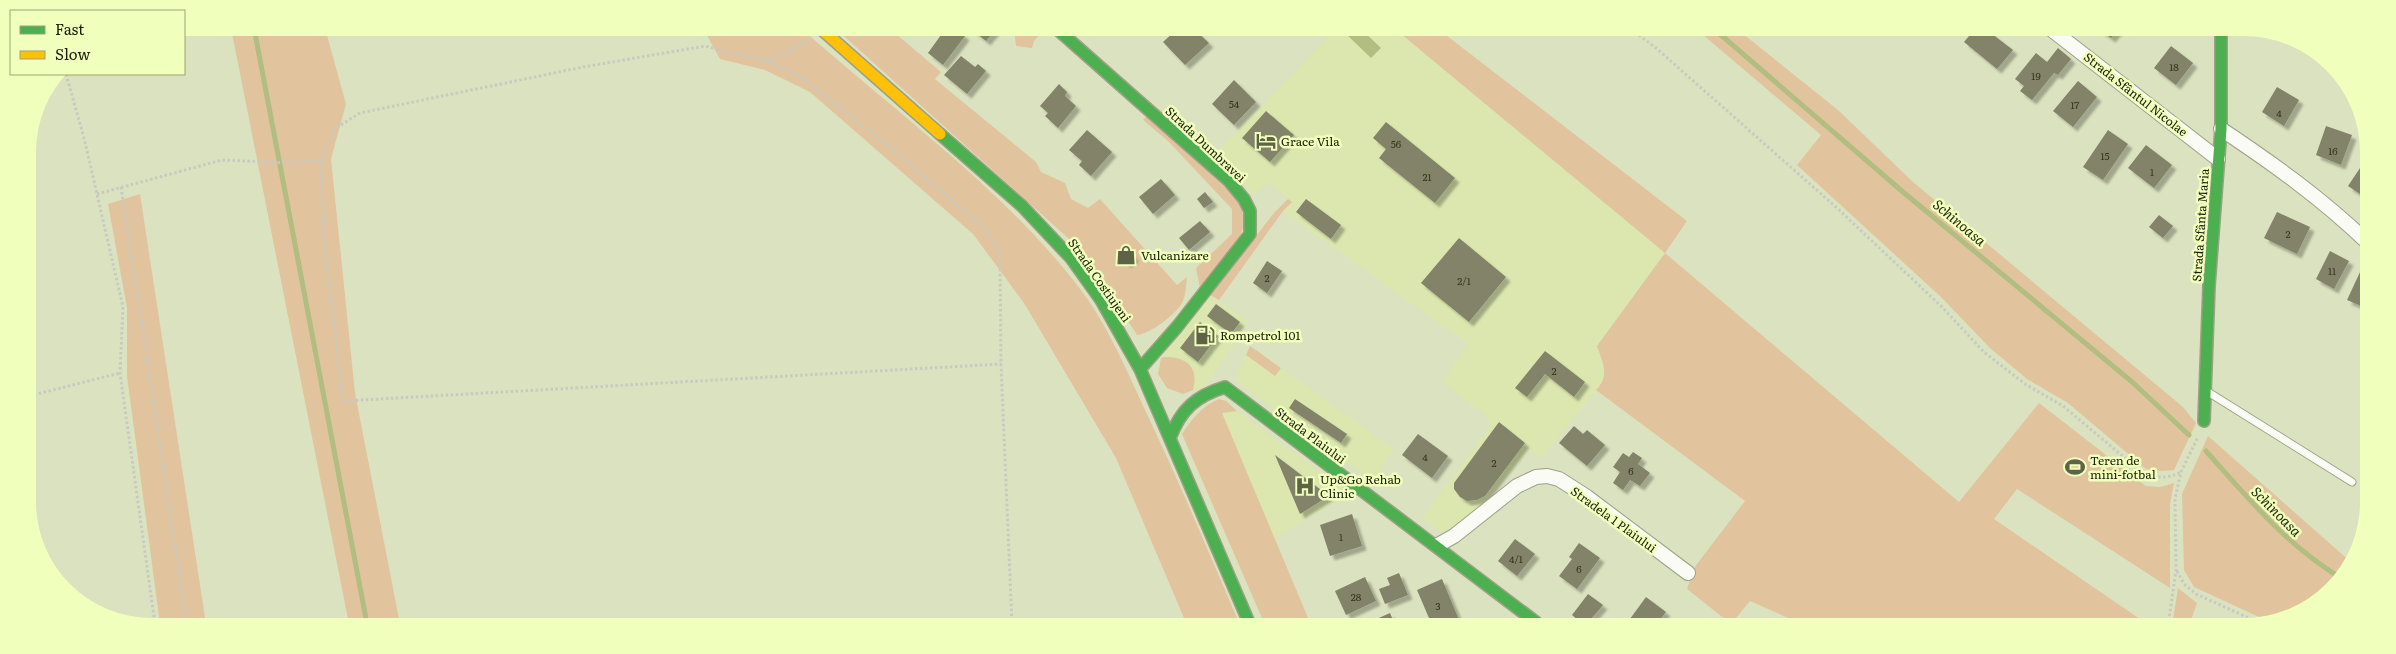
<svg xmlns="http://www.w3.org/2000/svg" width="2396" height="654" font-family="Literata,serif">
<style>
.built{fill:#dce7af}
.green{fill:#e1c49d}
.water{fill:#b1bd81}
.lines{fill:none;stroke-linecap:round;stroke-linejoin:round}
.stream{stroke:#b1bd81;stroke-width:5}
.building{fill:#828368;filter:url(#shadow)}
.lane-casing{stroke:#9ca186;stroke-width:9}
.street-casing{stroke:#9ca186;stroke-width:16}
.fast-casing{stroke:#9ca186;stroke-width:14}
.slow-casing{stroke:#9ca186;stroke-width:14}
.path{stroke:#c8cac1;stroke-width:3;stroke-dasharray:2.5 2.5;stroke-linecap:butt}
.lane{stroke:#fafbf5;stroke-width:7}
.street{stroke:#fafbf5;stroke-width:14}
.fast{stroke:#4caf50;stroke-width:11}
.slow{stroke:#ffc107;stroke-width:11}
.labels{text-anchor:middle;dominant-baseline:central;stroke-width:5;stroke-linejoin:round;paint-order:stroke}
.number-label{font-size:10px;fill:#34371e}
.street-label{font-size:12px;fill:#1a1e05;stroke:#f1ffbd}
.poi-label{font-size:12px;fill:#1a1e05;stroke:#f1ffbd;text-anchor:start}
.water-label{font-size:14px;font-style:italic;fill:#282d0e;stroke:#f1ffbd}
</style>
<defs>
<filter id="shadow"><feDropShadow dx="4.5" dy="4.5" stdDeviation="1" flood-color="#0004"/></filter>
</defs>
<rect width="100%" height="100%" fill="#dbe2bf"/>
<path class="built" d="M1337,29H1395L1665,253L1597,346L1606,372L1602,384L1541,458L1529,450L1477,511L1454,527L1441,531L1422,518L1490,427L1488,417L1442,382L1468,344L1283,211L1292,202L1268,183L1253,195L1213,156Z
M1210,295L1249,322L1205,387L1193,390L1195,381L1161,358Z
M1250,346L1394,449L1372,481L1235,380Z
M1237,411L1349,493L1274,539L1221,413Z"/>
<path class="green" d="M231,28H325L346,104L331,159L355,393L400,624H349Z
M703,28H801C896,113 1003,188 1081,290C1108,326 1126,369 1145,410C1179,481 1209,553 1240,625H1187L1116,458L1024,303L973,234L810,92L765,70L720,59Z
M835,28H889L941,72L935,79L1036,162L1041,172L1065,183L1071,199L1088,208L1100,199L1177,285L1187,277C1186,285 1186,293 1183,301C1179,312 1149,335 1137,335L1111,295L1068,238Z
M1014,29H1045L1034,41L1032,48L1016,46Z
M1395,29H1438L1687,221L1665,253L1959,502L2039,403L2146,486L2160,487L2174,483L2170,504V588L2017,489L1994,519L2150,626H1792L1795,621L1750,601L1731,624L1687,589L1694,568L1745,501L1596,390C1610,376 1603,363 1597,346L1665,253Z
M1696,29H1737L1838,110L1913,182L2183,407L2196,423L2174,470L2162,471L2146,469L2068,403L2027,379L1990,348L1941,297L1797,165L1821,135Z
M1147,116L1240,201L1245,224L1239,238L1200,288L1196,268L1232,234V209L1168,141L1143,120Z
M140,194L206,624H160L127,376V308L108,204Z
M1288,199L1292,202L1283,211L1219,300L1210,295L1274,213Z
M1250,346L1281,368L1275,376L1246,355Z
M1165,357C1187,357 1199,367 1193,390L1183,394L1167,388L1158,374L1161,358Z
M1219,399L1226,401L1237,411L1222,413L1311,625H1265L1182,434C1191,420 1203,405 1219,399Z
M2208,436L2352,563L2326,596L2291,617L2270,622L2194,587L2184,570L2182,494Z
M2178,588L2197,603L2189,626H2172Z"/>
<path class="water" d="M1347,29H1361L1381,48L1371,58L1344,32Z"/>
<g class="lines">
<path class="stream" d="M254,28L367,624
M1714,29L1903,192L2131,381L2189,435
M2206,451C2248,498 2286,545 2341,578"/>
</g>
<path class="building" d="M946,28H955L965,36L943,65L928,53Z
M970,28H997L986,41Z
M1177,29H1194L1209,43L1185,65L1163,42Z
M1974,30H1987L2013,50L1997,69L1964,42Z
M2100,30H2118L2111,38Z
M2171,46L2193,63L2176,85L2154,68Z
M2058,48L2071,59L2058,75L2054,73L2032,100L2020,91L2024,86L2015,79L2036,53L2047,62Z
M961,56L975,67L978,64L986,71L967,94L944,75Z
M1234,80L1256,102L1234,125L1212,104Z
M2078,81L2097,97L2073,127L2053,111Z
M1059,84L1067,92L1065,96L1076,106L1058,128L1045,116L1048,113L1040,106Z
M2277,87L2299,100L2284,126L2262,112Z
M1266,111L1294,135L1270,162L1242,138Z
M1386,122L1455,178L1435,203L1379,158L1386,149L1373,138Z
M2326,126L2352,135L2341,165L2316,155Z
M1087,130L1112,152L1091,176L1079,165L1082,161L1069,150Z
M2108,130L2128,144L2103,180L2083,167Z
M2146,145L2172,165L2154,188L2128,168Z
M2366,159V198L2348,186Z
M1161,179L1175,195L1153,214L1139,197Z
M1205,192L1213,202L1204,208L1197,199Z
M1306,199L1341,225L1331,239L1296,212Z
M2277,212L2310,227L2297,254L2264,238Z
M2159,215L2173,226L2163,238L2149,227Z
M1200,221L1210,232L1189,250L1179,238Z
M1459,238L1506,277L1469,322L1421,283Z
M1128,248L1134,258L1126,263L1119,253Z
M2330,251L2349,261L2334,289L2316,279Z
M1267,261L1282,271L1267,293L1253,283Z
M2361,270L2366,273V308L2347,300Z
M1216,304L1240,322L1231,334L1207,316Z
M1200,322L1218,336L1198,362L1180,348Z
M1545,351L1585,382L1574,397L1545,374L1527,397L1515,388Z
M1295,399L1347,434L1341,443L1289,408Z
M1499,422L1525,443L1485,496L1477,500L1467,501L1460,497L1454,489V483Z
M1574,426L1583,434L1587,430L1605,445L1587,466L1559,443Z
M1418,434L1448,456L1432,478L1402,455Z
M1633,452L1642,458L1638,464L1650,473L1640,486L1630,480L1623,490L1613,483L1620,472L1613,467L1623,453L1629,457Z
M1275,455L1329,496L1300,514Z
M1352,514L1362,546L1330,556L1320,525Z
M1515,539L1535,554L1517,576L1498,561Z
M1579,543L1600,558L1577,589L1559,576L1572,559L1569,557Z
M1399,573L1408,595L1385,604L1379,589L1390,585L1387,578Z
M1365,577L1376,601L1346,615L1335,591Z
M1442,579L1459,620L1444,625H1432L1417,590Z
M1588,594L1603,605L1585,626L1572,615Z
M1646,597L1666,612L1655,626H1631L1627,623Z
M1390,613L1395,625H1363Z"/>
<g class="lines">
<defs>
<path id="lane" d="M2208,392L2352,482"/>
<path id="street" d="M2052,30L2218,159
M2221,129C2272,163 2321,198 2366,241
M1438,545L1454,536L1517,486L1536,477L1547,476L1559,479L1587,497L1688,573"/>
<path id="fast" d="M1057,29L1229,181L1244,199L1250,211V234L1177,327L1140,369
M940,134L1022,206L1071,258L1101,300L1140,369L1250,625
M2204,421L2209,286L2221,129V30
M1170,438C1181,409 1196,396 1225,387L1541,626"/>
<path id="slow" d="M820,28L940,134"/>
</defs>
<use href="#lane" class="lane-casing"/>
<use href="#street" class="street-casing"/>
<use href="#fast" class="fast-casing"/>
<use href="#slow" class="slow-casing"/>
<path class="path" d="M1631,29L1656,48L1837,208L1942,307L1984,352L2025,384L2063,406L2144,474C2158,478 2167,479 2181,472
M768,61L802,78L897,153L985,229L1000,250L1001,364L1012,625
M66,74L85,142L123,307L120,373L155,624
M321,160L324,236L343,401L1001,364
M121,187L187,624
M97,194L222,160L292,163L321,160L336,128L360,113L583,67L705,46L767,61L809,41
M29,396L120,373
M2177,571L2184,584L2196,594L2262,624
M2168,626L2176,570L2175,499L2181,472L2198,437"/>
<use href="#lane" class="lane"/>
<use href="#street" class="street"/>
<use href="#fast" class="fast"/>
<use href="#slow" class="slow"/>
</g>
<defs>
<symbol id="hotel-bare" viewBox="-9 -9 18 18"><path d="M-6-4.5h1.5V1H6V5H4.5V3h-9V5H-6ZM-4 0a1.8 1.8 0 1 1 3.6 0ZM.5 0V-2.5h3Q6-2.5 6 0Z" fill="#5e6346" stroke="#f1ffbd" stroke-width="2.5" paint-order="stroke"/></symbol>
<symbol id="shop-bare" viewBox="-9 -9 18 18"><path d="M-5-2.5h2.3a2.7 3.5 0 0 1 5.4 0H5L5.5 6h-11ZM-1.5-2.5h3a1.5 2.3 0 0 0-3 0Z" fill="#5e6346" stroke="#f1ffbd" stroke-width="2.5" paint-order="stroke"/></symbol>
<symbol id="fuel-bare" viewBox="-9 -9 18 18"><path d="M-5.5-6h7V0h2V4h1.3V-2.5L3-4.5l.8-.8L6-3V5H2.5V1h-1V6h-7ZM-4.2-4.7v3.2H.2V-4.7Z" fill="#5e6346" stroke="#f1ffbd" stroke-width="2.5" paint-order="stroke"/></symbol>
<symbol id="stadium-bare" viewBox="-9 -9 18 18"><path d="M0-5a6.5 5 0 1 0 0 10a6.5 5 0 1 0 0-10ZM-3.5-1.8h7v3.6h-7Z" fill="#5e6346" stroke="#f1ffbd" stroke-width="2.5" paint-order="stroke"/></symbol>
<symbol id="hospital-bare" viewBox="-9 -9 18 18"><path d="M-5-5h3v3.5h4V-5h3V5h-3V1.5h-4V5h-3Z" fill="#5e6346" stroke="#f1ffbd" stroke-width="2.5" paint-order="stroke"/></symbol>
</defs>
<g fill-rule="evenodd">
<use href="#hotel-bare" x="1252" y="127" width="28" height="28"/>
<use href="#shop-bare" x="1112" y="241" width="28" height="28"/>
<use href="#fuel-bare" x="1191" y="321" width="28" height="28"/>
<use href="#stadium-bare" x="2061" y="453" width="28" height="28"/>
<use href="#hospital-bare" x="1291" y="472" width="28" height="28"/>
</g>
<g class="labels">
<g class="number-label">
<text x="2174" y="66">18</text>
<text x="2036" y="75">19</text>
<text x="1234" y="103">54</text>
<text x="2075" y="104">17</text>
<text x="2279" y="112">4</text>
<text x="1396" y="143">56</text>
<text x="2333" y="150">16</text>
<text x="2105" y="155">15</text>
<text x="2152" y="171">1</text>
<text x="1427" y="176">21</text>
<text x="2288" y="233">2</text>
<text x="2332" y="270">11</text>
<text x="1267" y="277">2</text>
<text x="1464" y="280">2/1</text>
<text x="1554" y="370">2</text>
<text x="1425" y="456">4</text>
<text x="1494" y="462">2</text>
<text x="1631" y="470">6</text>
<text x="1341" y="536">1</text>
<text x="1516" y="558">4/1</text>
<text x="1579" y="568">6</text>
<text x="1356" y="596">28</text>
<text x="1438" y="605">3</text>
</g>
<g class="street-label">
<text transform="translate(2136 94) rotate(38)">Strada Sfântul Nicolae</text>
<text transform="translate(1206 144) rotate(43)">Strada Dumbravei</text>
<text transform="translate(2200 225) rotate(-86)">Strada Sfânta Maria</text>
<text transform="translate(1100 280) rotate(55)">Strada Costiujeni</text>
<text transform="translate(1311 435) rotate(37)">Strada Plaiului</text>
<text transform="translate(1614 519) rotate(36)">Stradela 1 Plaiului</text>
</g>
<g class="poi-label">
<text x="1281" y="141">Grace Vila</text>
<text x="1141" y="255">Vulcanizare</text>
<text x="1220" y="335">Rompetrol 101</text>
<text x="2090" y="460">Teren de<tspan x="2090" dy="14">mini-fotbal</tspan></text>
<text x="1320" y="479">Up&amp;Go Rehab<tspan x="1320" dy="14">Clinic</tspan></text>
</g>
<g class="water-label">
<text transform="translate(1960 222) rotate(40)">Schinoasa</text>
<text transform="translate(2277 511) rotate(45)">Schinoasa</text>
</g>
</g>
<path d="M0 0H2396V654H0ZM152 36H2244A116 116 0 0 1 2360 152V502A116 116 0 0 1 2244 618H152A116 116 0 0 1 36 502V152A116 116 0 0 1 152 36Z" fill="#f1ffbd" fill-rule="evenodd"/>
<rect x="10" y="10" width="175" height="65" fill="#f1ffbd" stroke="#9ba573"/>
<rect x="20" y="26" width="25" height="8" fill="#4caf50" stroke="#9ba573"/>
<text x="55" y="35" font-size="15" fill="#1a1e05">Fast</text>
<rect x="20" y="51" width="25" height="8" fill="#ffc107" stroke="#9ba573"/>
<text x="55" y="60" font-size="15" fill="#1a1e05">Slow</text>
</svg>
